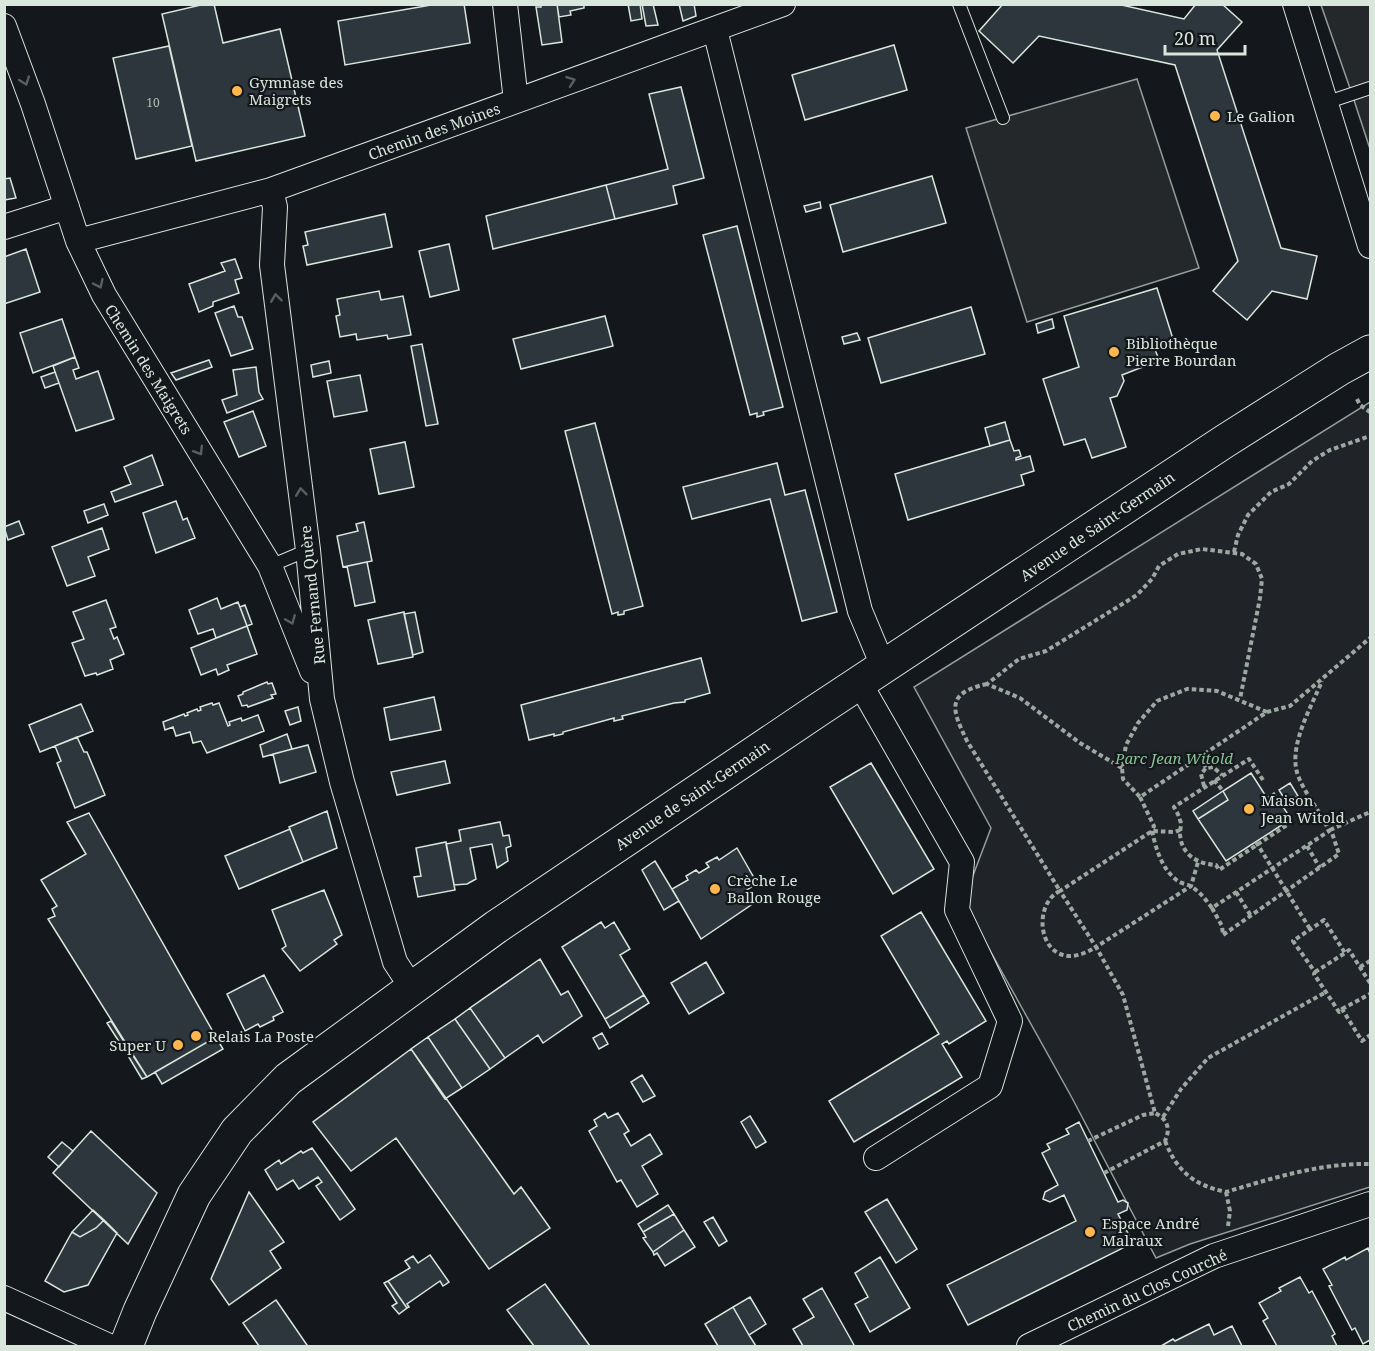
<svg xmlns="http://www.w3.org/2000/svg" width="1375" height="1351" font-family="'Noto Serif',serif">
<style>
.green{fill:#202428;stroke:#939e99;stroke-width:1.5}
.parking{fill:#24282b;stroke:#939e99;stroke-width:1.5}
.building{fill:#2c363c;stroke:#d8e6dc;stroke-width:1.5}
.lines{fill:none;stroke-linecap:round;stroke-linejoin:round}
.service-casing{stroke:#d8e6dc;stroke-width:14}
.minor-casing{stroke:#d8e6dc;stroke-width:26}
.secondary-casing{stroke:#d8e6dc;stroke-width:35}
.path{stroke:#9da8a2;stroke-width:4;stroke-dasharray:4.5 3;stroke-linecap:butt}
.service{stroke:#14181c;stroke-width:12}
.minor{stroke:#14181c;stroke-width:24}
.secondary{stroke:#14181c;stroke-width:33}
.oneway{stroke:#59605f}
.poi-dot{fill:#ffb74d;stroke:#14181c;stroke-width:2}
.labels{text-anchor:middle;dominant-baseline:central;stroke-width:4.5;stroke-linejoin:round;paint-order:stroke}
.number-label{font-size:12px;fill:#adbab4}
.poi-label{font-size:15px;fill:#d8e6dc;stroke:#14181c;text-anchor:start}
.street-label{font-size:15px;fill:#d8e6dc;stroke:#14181c}
.park-label{font-size:15px;font-style:italic;fill:#8ac095;stroke:#14181c}
</style>
<rect width="100%" height="100%" fill="#14181c"/>
<path class="green" d="M1370,402V1187L1190,1244L1156,1258L1071,1096L963,902L991,828L914,687Z"/>
<path class="parking" d="M1321,5H1370V149L1352,94Z
M1137,79L1199,268L1027,322L966,128Z"/>
<path class="building" d="M205,4H214L223,43L280,29L305,136L196,161L162,14Z
M437,4H464L470,43L345,65L338,21Z
M541,4H557L562,42L542,45L536,7H541Z
M557,4H584V8L570,11L571,15L559,17Z
M628,4H640L642,19L631,21Z
M642,4H653L658,25L646,26Z
M679,4H694L696,16L683,21Z
M1003,4H1117L1184,19L1196,4H1222L1242,22L1217,50L1281,248L1317,256L1307,299L1272,291L1247,320L1213,291L1238,261L1175,65L1039,36L1013,63L979,31Z
M894,45L907,90L805,120L792,75Z
M169,46L192,146L136,159L113,58Z
M681,87L704,178L673,186L677,204L615,219L606,185L668,169L649,94Z
M932,176L946,223L843,252L830,205Z
M10,178L16,198L4,200V179Z
M606,185L615,219L493,249L486,216Z
M820,202L821,208L806,212L804,206Z
M385,214L392,247L307,265L303,246L308,245L305,232Z
M737,226L783,407L763,412L764,415L757,417V413L750,415L703,235Z
M449,244L459,290L430,297L419,251Z
M26,249L40,292L4,304V257Z
M235,259L242,278L235,280L239,293L213,302V306L199,312L189,284L225,271L221,263Z
M1157,288L1173,339L1153,345L1158,357L1139,363L1140,368L1122,375L1124,381L1117,396L1110,398L1126,447L1092,458L1085,439L1064,445L1043,379L1079,367L1064,316Z
M379,291L381,300L403,296L411,335L388,339L387,335L357,340L356,334L340,337L336,316L340,315L337,299Z
M234,306L238,317H242L253,349L231,356L215,313Z
M971,307L985,354L881,383L868,338Z
M605,316L613,346L521,369L513,339Z
M62,319L75,357L33,373L20,333Z
M1052,319L1054,328L1038,333L1036,324Z
M857,333L860,340L844,344L842,337Z
M422,344L438,424L426,426L411,346Z
M75,357L79,368L73,370L76,379L98,371L114,419L76,431L53,366Z
M1158,357L1159,362L1140,368L1139,363Z
M209,360L212,367L176,380L171,373Z
M329,361L331,373L313,377L311,365Z
M256,367L259,392L263,399L227,413L222,400L237,395L233,370Z
M55,372L59,383L45,388L41,377Z
M360,375L367,411L334,417L327,381Z
M253,411L266,446L239,457L224,422Z
M1005,422L1010,440L990,446L985,428Z
M595,423L643,606L624,611V614L618,615V612L612,614L565,431Z
M1010,440L1014,451L1019,450L1021,456L1016,458V460L1030,456L1034,471L1021,475L1024,485L908,520L895,474Z
M405,442L414,487L379,494L370,449Z
M152,455L163,485L115,502L111,492L131,484L124,467Z
M777,463L785,495L805,490L837,612L802,621L770,499L692,519L683,487Z
M176,501L183,520L187,518L195,538L156,553L143,513Z
M104,504L108,515L88,523L84,511Z
M19,521L24,534L8,540L4,527Z
M364,522L372,561L343,567L337,536L358,531L356,524Z
M102,528L109,549L88,557L95,576L67,586L52,547Z
M367,562L375,602L355,606L347,566Z
M217,598L221,609L238,602L247,626L216,638L213,629L198,634L189,610Z
M106,600L116,627L110,629L114,639L117,637L124,654L110,660L113,669L97,675L96,673L85,676L72,643L84,639L73,612Z
M245,605L252,624L247,626L240,607Z
M404,612L413,657L378,664L368,620Z
M415,612L423,652L413,655L404,614Z
M247,626L257,654L227,665L229,670L218,675L216,669L201,675L191,648Z
M701,658L710,693L685,700V702L674,703L622,716L623,719L614,721V718L563,732V734L554,736V734L529,740L521,705Z
M267,682L268,684L272,683L276,694L271,695L273,698L248,707L247,705L242,706L238,696L243,694V692Z
M434,697L441,730L390,740L384,708Z
M212,703L213,705L219,703L228,726L230,725L229,722L241,718L242,721L258,715L264,731L207,753L201,741L193,743L190,732L176,736L173,727L165,730L163,722L184,714L185,716L188,715L187,713L197,709L198,711L201,710L200,707Z
M81,704L93,731L40,752L29,725Z
M298,707L301,721L290,725L285,711Z
M287,734L292,749L263,757L260,745Z
M77,737L84,752H87L105,795L75,808L57,763L61,761L55,746Z
M308,745L316,772L280,783L273,754Z
M445,761L450,783L397,795L391,772Z
M871,763L934,869L893,894L830,787Z
M1251,773L1267,798L1274,793L1291,819L1226,861L1198,819L1228,800L1223,791Z
M1290,783L1298,796L1287,803L1279,790Z
M1223,791L1228,800L1198,819L1193,811Z
M327,811L337,848L303,862L289,827Z
M89,813L216,1037L147,1077L48,919L55,916L52,909L57,906L41,880L86,854L67,822Z
M500,822L503,836L509,835L511,846L506,848L508,861L497,868L492,844L470,848L476,879L467,884L454,885L446,844L461,841L459,830Z
M290,829L303,862L239,889L225,856Z
M446,842L455,890L418,897L414,877L421,876L416,848Z
M737,848L757,883L747,890L754,903L701,939L672,889L688,880L686,876L696,870L699,873L709,867L706,863L717,857L719,860Z
M655,861L679,901L664,910L642,870Z
M324,890L342,935L334,940L337,944L300,971L282,949L286,946L272,910Z
M921,912L986,1021L949,1044L947,1041L942,1044L962,1077L854,1142L829,1101L939,1034L881,936Z
M601,922L605,928L614,922L630,949L620,955L644,995L605,1019L562,947Z
M540,959L561,995L568,991L582,1016L543,1043L538,1035L505,1058L470,1008Z
M706,962L724,993L689,1014L671,983Z
M264,975L283,1012L273,1017L274,1020L260,1027L258,1024L245,1031L227,994Z
M644,995L649,1003L610,1028L605,1019Z
M470,1008L505,1058L490,1069L455,1019Z
M455,1019L490,1069L462,1088L428,1037Z
M111,1021L130,1051L127,1054L107,1023Z
M602,1033L608,1044L599,1049L593,1038Z
M216,1037L223,1049L162,1084L155,1072Z
M428,1037L462,1088L445,1099L411,1049Z
M411,1049L514,1194L521,1187L550,1228L489,1269L396,1138L351,1171L313,1122Z
M130,1051L147,1077L142,1079L127,1054Z
M642,1075L655,1096L643,1102L631,1082Z
M605,1113L608,1118L618,1113L629,1131L624,1134L631,1146L650,1134L662,1154L642,1166L658,1194L637,1207L621,1180L617,1182L589,1131L597,1126L594,1120Z
M750,1116L766,1142L756,1148L741,1122Z
M1079,1122L1118,1202L1123,1200L1128,1203L1127,1210L1118,1214L1133,1243L968,1325L947,1285L1076,1221L1064,1195L1050,1202L1043,1199L1045,1192L1058,1185L1042,1153L1050,1149L1047,1144L1069,1134L1066,1129Z
M91,1131L157,1193L128,1244L53,1173Z
M62,1142L73,1151L59,1167L48,1157Z
M312,1148L355,1209L340,1220L316,1186L322,1182L318,1177L299,1189L293,1180L277,1190L265,1170L279,1160L281,1164L301,1151L303,1153Z
M249,1192L284,1242L270,1251L281,1268L229,1305L211,1279Z
M887,1199L917,1249L896,1263L865,1212Z
M668,1205L674,1214L643,1232L638,1224Z
M93,1210L104,1220L96,1228L80,1237L72,1232Z
M674,1214L684,1230L653,1252L643,1238L646,1237L643,1232Z
M713,1217L727,1241L719,1246L704,1222Z
M104,1220L117,1233L88,1285L64,1292L45,1281L72,1232L80,1237L96,1228Z
M684,1230L695,1247L665,1266L657,1253L654,1255L653,1252Z
M1368,1248L1369,1251L1370,1250V1340L1363,1344L1355,1328L1352,1330L1329,1286L1332,1285L1323,1269L1345,1257L1346,1260Z
M430,1255L449,1282L443,1286L440,1281L407,1304L409,1307L407,1308L388,1281L410,1268L405,1261L413,1256L418,1263Z
M880,1257L910,1308L870,1332L855,1304L868,1297L855,1273Z
M1300,1277L1309,1293L1312,1291L1335,1334L1332,1336L1337,1346H1277L1263,1321L1268,1318L1259,1303L1281,1291L1279,1288Z
M388,1281L407,1308L399,1314L392,1306L397,1303L384,1283Z
M545,1284L590,1346H534L507,1310Z
M822,1288L854,1345L851,1346H803L793,1329L814,1317L803,1299Z
M750,1297L766,1324L749,1335L733,1307Z
M276,1300L307,1345L305,1346H259L243,1323Z
M733,1307L749,1335L756,1346H718L705,1324Z
M1209,1324L1214,1335L1232,1326L1242,1346H1161L1173,1339L1175,1341Z"/>
<g class="lines">
<defs>
<path id="service" d="M959,4L1003,118
M1325,103L1370,88
M270,566L308,550"/>
<path id="minor" d="M505,4L516,101
M1295,4L1370,246
M4,26L33,104L78,241L104,295L270,566L312,671
M715,30L860,611L883,666
M271,190L275,207L272,265L308,550L322,699L342,782L395,962L412,988
M4,227L67,207
M78,241L271,190L783,4
M859,682L962,862L957,910L1010,1021L990,1086L876,1158
M4,1298L109,1346
M1029,1346L1214,1256L1370,1204"/>
<path id="secondary" d="M126,1346L140,1311L194,1195L237,1131L288,1079L496,927L818,710L1225,441L1339,369L1370,352"/>
</defs>
<use href="#service" class="service-casing"/>
<use href="#minor" class="minor-casing"/>
<use href="#secondary" class="secondary-casing"/>
<path class="path" d="M1357,399L1360,405L1370,412
M1234,552L1238,535L1248,515L1271,492L1289,484L1312,461L1330,450L1370,436
M987,684C945,693 952,710 967,741L1060,891C1034,903 1037,954 1069,956C1079,956 1088,952 1096,947L1123,995L1155,1113L1143,1115L1088,1141
M1267,712L1217,691L1187,689L1157,701L1138,723L1126,745L1122,768L1123,779L1140,797L1267,712L1290,706L1370,638
M1200,757L1206,768
M1122,768L1080,743L1020,698L987,684L1019,659L1046,651L1137,595L1152,579L1159,566L1178,554L1202,549L1242,554L1256,564L1262,579L1260,598L1240,699
M1214,780L1223,791
M1263,780L1249,759L1174,807C1176,811 1179,815 1180,820C1182,824 1180,829 1180,834C1181,854 1197,864 1216,865L1219,870L1293,821
M1204,786L1201,774L1206,768L1213,767L1222,775
M1140,797L1154,826L1152,831C1156,849 1162,870 1178,881C1182,884 1188,884 1192,887C1200,892 1206,900 1212,908L1329,831C1321,812 1307,797 1299,778C1286,749 1311,708 1322,681
M1180,830L1175,832L1152,831L1060,891L1096,947L1191,886L1198,862
M1330,830L1370,812
M1256,842L1310,929
M1307,846L1320,868
M1236,892L1251,916
M1212,908L1222,926L1223,935L1339,854L1331,830
M1360,967L1370,961
M1315,972L1345,953
M1370,983L1349,950L1345,953L1324,920L1293,941L1315,972L1314,974L1339,1012L1342,1009L1362,1041L1370,1035
M1342,1009L1370,994
M1163,1117L1181,1089L1208,1058L1326,992
M1165,1141C1177,1171 1193,1185 1226,1192C1273,1178 1320,1163 1370,1164
M1104,1173L1165,1141C1171,1128 1167,1119 1155,1113
M1226,1192L1230,1211L1228,1226"/>
<use href="#service" class="service"/>
<use href="#minor" class="minor"/>
<use href="#secondary" class="secondary"/>
</g>
<defs><path id="oneway-chevron" d="M-2-3.5L2.5 0L-2 3.5" fill="none" stroke-width="1.6" stroke-linecap="round" stroke-linejoin="round" transform="scale(1.5)"/></defs>
<g class="oneway">
<use href="#oneway-chevron" transform="translate(25 81) rotate(70)"/>
<use href="#oneway-chevron" transform="translate(571 81) rotate(-20)"/>
<use href="#oneway-chevron" transform="translate(99 284) rotate(65)"/>
<use href="#oneway-chevron" transform="translate(276 298) rotate(-97)"/>
<use href="#oneway-chevron" transform="translate(199 451) rotate(58)"/>
<use href="#oneway-chevron" transform="translate(301 492) rotate(-97)"/>
<use href="#oneway-chevron" transform="translate(291 620) rotate(68)"/>
</g>
<g class="poi-dot">
<circle cx="237" cy="91" r="6"/>
<circle cx="1215" cy="116" r="6"/>
<circle cx="1114" cy="352" r="6"/>
<circle cx="1249" cy="809" r="6"/>
<circle cx="715" cy="889" r="6"/>
<circle cx="196" cy="1036" r="6"/>
<circle cx="178" cy="1045" r="6"/>
<circle cx="1090" cy="1232" r="6"/>
</g>
<g class="labels">
<g class="number-label">
<text x="153" y="102">10</text>
</g>
<g class="poi-label">
<text x="249" y="82">Gymnase des<tspan x="249" dy="17">Maigrets</tspan></text>
<text x="1227" y="116">Le Galion</text>
<text x="1126" y="343">Bibliothèque<tspan x="1126" dy="17">Pierre Bourdan</tspan></text>
<text x="1261" y="800">Maison<tspan x="1261" dy="17">Jean Witold</tspan></text>
<text x="727" y="880">Crèche Le<tspan x="727" dy="17">Ballon Rouge</tspan></text>
<text x="208" y="1036">Relais La Poste</text>
<text x="166" y="1045" text-anchor="end">Super U</text>
<text x="1102" y="1223">Espace André<tspan x="1102" dy="17">Malraux</tspan></text>
</g>
<g class="street-label">
<text transform="translate(434 131) rotate(-20)">Chemin des Moines</text>
<text transform="translate(149 369) rotate(58)">Chemin des Maigrets</text>
<text transform="translate(1097 526) rotate(-34)">Avenue de Saint-Germain</text>
<text transform="translate(312 595) rotate(-96)">Rue Fernand Quère</text>
<text transform="translate(692 795) rotate(-34)">Avenue de Saint-Germain</text>
<text transform="translate(1147 1290) rotate(-25)">Chemin du Clos Courché</text>
</g>
<g class="park-label">
<text x="1174" y="758">Parc Jean Witold</text>
</g>
</g>
<rect width="1375" height="1351" fill="none" stroke="#d8e6dc" stroke-width="12"/>
<path d="M1165 45v9h80v-9" fill="none" stroke="#d8e6dc" stroke-width="3"/>
<text x="1174" y="45" font-size="18" fill="#d8e6dc" stroke="#14181c" stroke-width="4.5" paint-order="stroke">20 m</text>
</svg>
